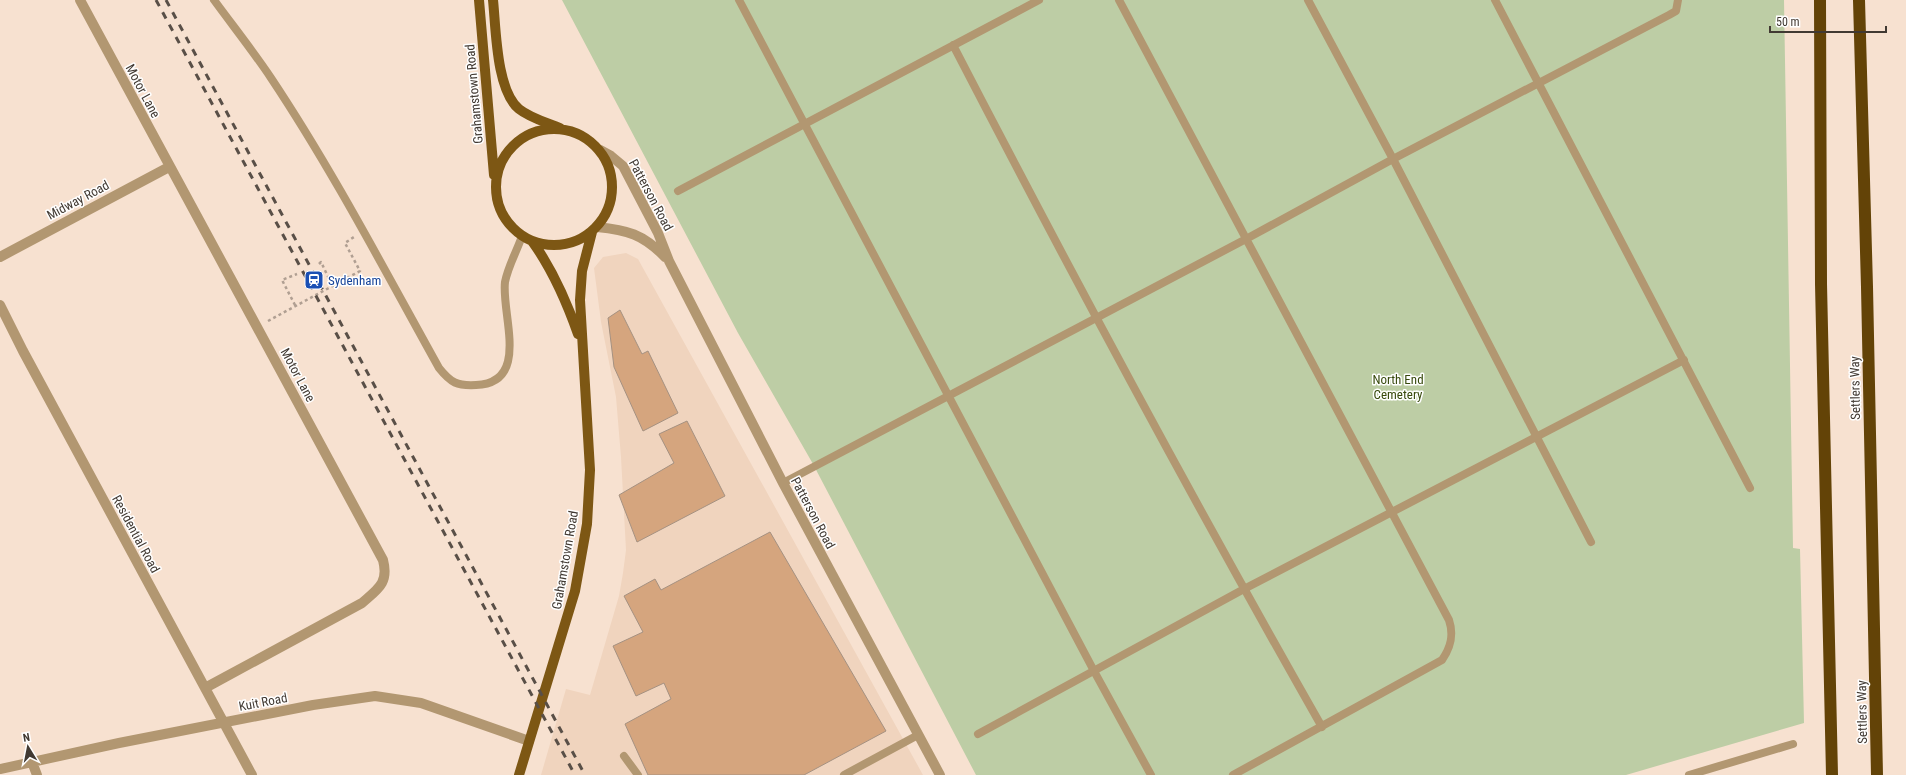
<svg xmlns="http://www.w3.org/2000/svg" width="1906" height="775" font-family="'Roboto Condensed',sans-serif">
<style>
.built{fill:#f0d4be}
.green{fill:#bdcda5}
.building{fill:#d5a57e;stroke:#a59181}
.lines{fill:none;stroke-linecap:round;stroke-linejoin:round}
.path{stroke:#b09f92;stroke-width:2.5;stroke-dasharray:3 3;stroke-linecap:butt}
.service{stroke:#b29771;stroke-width:8}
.minor{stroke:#b29771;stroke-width:10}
.tertiary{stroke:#b29771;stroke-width:10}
.primary{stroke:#7d5714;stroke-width:10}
.motorway{stroke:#634307;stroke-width:12}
.rail{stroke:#594f47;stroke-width:3;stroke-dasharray:7 7;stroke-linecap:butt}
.labels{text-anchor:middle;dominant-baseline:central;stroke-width:3;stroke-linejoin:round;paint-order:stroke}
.street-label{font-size:13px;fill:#413932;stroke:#fff}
.transit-label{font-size:13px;fill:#164399;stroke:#fff;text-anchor:start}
.park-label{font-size:13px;fill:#37490c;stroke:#fff}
</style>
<rect width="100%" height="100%" fill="#f7e1d0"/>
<path class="built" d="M626,253L638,259L923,775H541L566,689L590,695L619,596L623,573L626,550L621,457L616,397L601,322L594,268L603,257Z"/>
<path class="green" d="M562,0H1784L1793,548L1800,549L1804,723L1626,775H976L813,464L738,333Z"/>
<path class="building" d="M620,310L642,354L648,351L678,413L643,431L614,367L608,318Z
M687,421L725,496L637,542L619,495L674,463L659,434Z
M770,532L886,731L804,775H648L625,724L671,699L664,683L636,696L613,646L643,632L624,596L655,579L661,590Z"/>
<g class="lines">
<path class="path" d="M319,264L321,262L333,287
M295,305L282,280L297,274
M268,321L360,271L345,243L354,237"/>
<path class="service" d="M214,0C233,26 253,51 271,78C333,171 385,271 439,368C451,383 457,386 476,385C531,383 501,314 505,282C508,266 517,251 522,236
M739,0L1094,671L1151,775
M1119,0L1449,620C1454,635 1451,647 1442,660L1233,775
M1308,0L1393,159L1591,542
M1495,0L1750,488
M953,45C1072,275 1194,502 1322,727
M678,191L1039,0
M783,483L1246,239L1393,159L1669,15L1676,11L1678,0
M978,734L1244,589L1684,360
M624,756L638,775
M844,775L918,735
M1689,775L1793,744"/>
<path class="minor" d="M80,0C180,187 283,373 383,560C389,583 378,589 362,603L205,688
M0,257L169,167
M0,305L23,351L252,775
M32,762L37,775
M0,769L119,743L313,705L375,696L421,703L529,741"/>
<path class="tertiary" d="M600,150L611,156L623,166L658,233L669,261L783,483L940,775
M597,227C627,230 643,234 665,257"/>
<path class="primary" d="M479,0L494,175
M493,0C496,28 496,90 519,109C530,118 548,123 560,128
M496 187a58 58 0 1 1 116 0a58 58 0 1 1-116 0Z
M532,241C553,270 566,300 578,334
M519,775L575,591L587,524L590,470L580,300L582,271L592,232"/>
<path class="motorway" d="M1820,0L1821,284L1832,775
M1859,0L1867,287L1877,775"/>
<path class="rail" d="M156,0L575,775
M166,0L585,775"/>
</g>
<defs>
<symbol id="station-square" viewBox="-11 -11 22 22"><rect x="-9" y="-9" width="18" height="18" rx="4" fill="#1a4fb4" stroke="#fff"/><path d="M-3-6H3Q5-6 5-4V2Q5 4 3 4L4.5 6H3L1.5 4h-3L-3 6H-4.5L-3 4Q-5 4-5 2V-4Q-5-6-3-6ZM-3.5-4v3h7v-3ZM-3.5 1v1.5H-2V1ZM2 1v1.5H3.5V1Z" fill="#fff"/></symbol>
</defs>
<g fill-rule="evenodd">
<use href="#station-square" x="303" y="269" width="22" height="22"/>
</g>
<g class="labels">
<g class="street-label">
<text transform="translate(143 91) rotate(62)">Motor Lane</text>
<text transform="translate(474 94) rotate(-95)">Grahamstown Road</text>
<text transform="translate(651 195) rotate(62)">Patterson Road</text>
<text transform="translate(78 200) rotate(-28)">Midway Road</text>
<text transform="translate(298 375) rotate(62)">Motor Lane</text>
<text transform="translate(1855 388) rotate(-91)">Settlers Way</text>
<text transform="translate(813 513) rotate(62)">Patterson Road</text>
<text transform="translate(136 534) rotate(62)">Residential Road</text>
<text transform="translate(565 560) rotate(-80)">Grahamstown Road</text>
<text transform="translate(263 702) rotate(-11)">Kuit Road</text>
<text transform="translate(1862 712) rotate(-91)">Settlers Way</text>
</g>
<g class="transit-label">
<text x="328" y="280">Sydenham</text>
</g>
<g class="park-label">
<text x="1398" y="379">North End<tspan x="1398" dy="15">Cemetery</tspan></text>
</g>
</g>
<g transform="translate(28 747) rotate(350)" stroke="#ffffff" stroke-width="3" paint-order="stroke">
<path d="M0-3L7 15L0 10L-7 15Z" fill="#413932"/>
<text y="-6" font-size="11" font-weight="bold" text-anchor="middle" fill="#413932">N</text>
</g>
<path d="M1770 26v6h116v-6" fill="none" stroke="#413932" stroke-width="2"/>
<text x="1776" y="26" font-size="12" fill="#413932" stroke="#ffffff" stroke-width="3" paint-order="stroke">50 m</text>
</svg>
